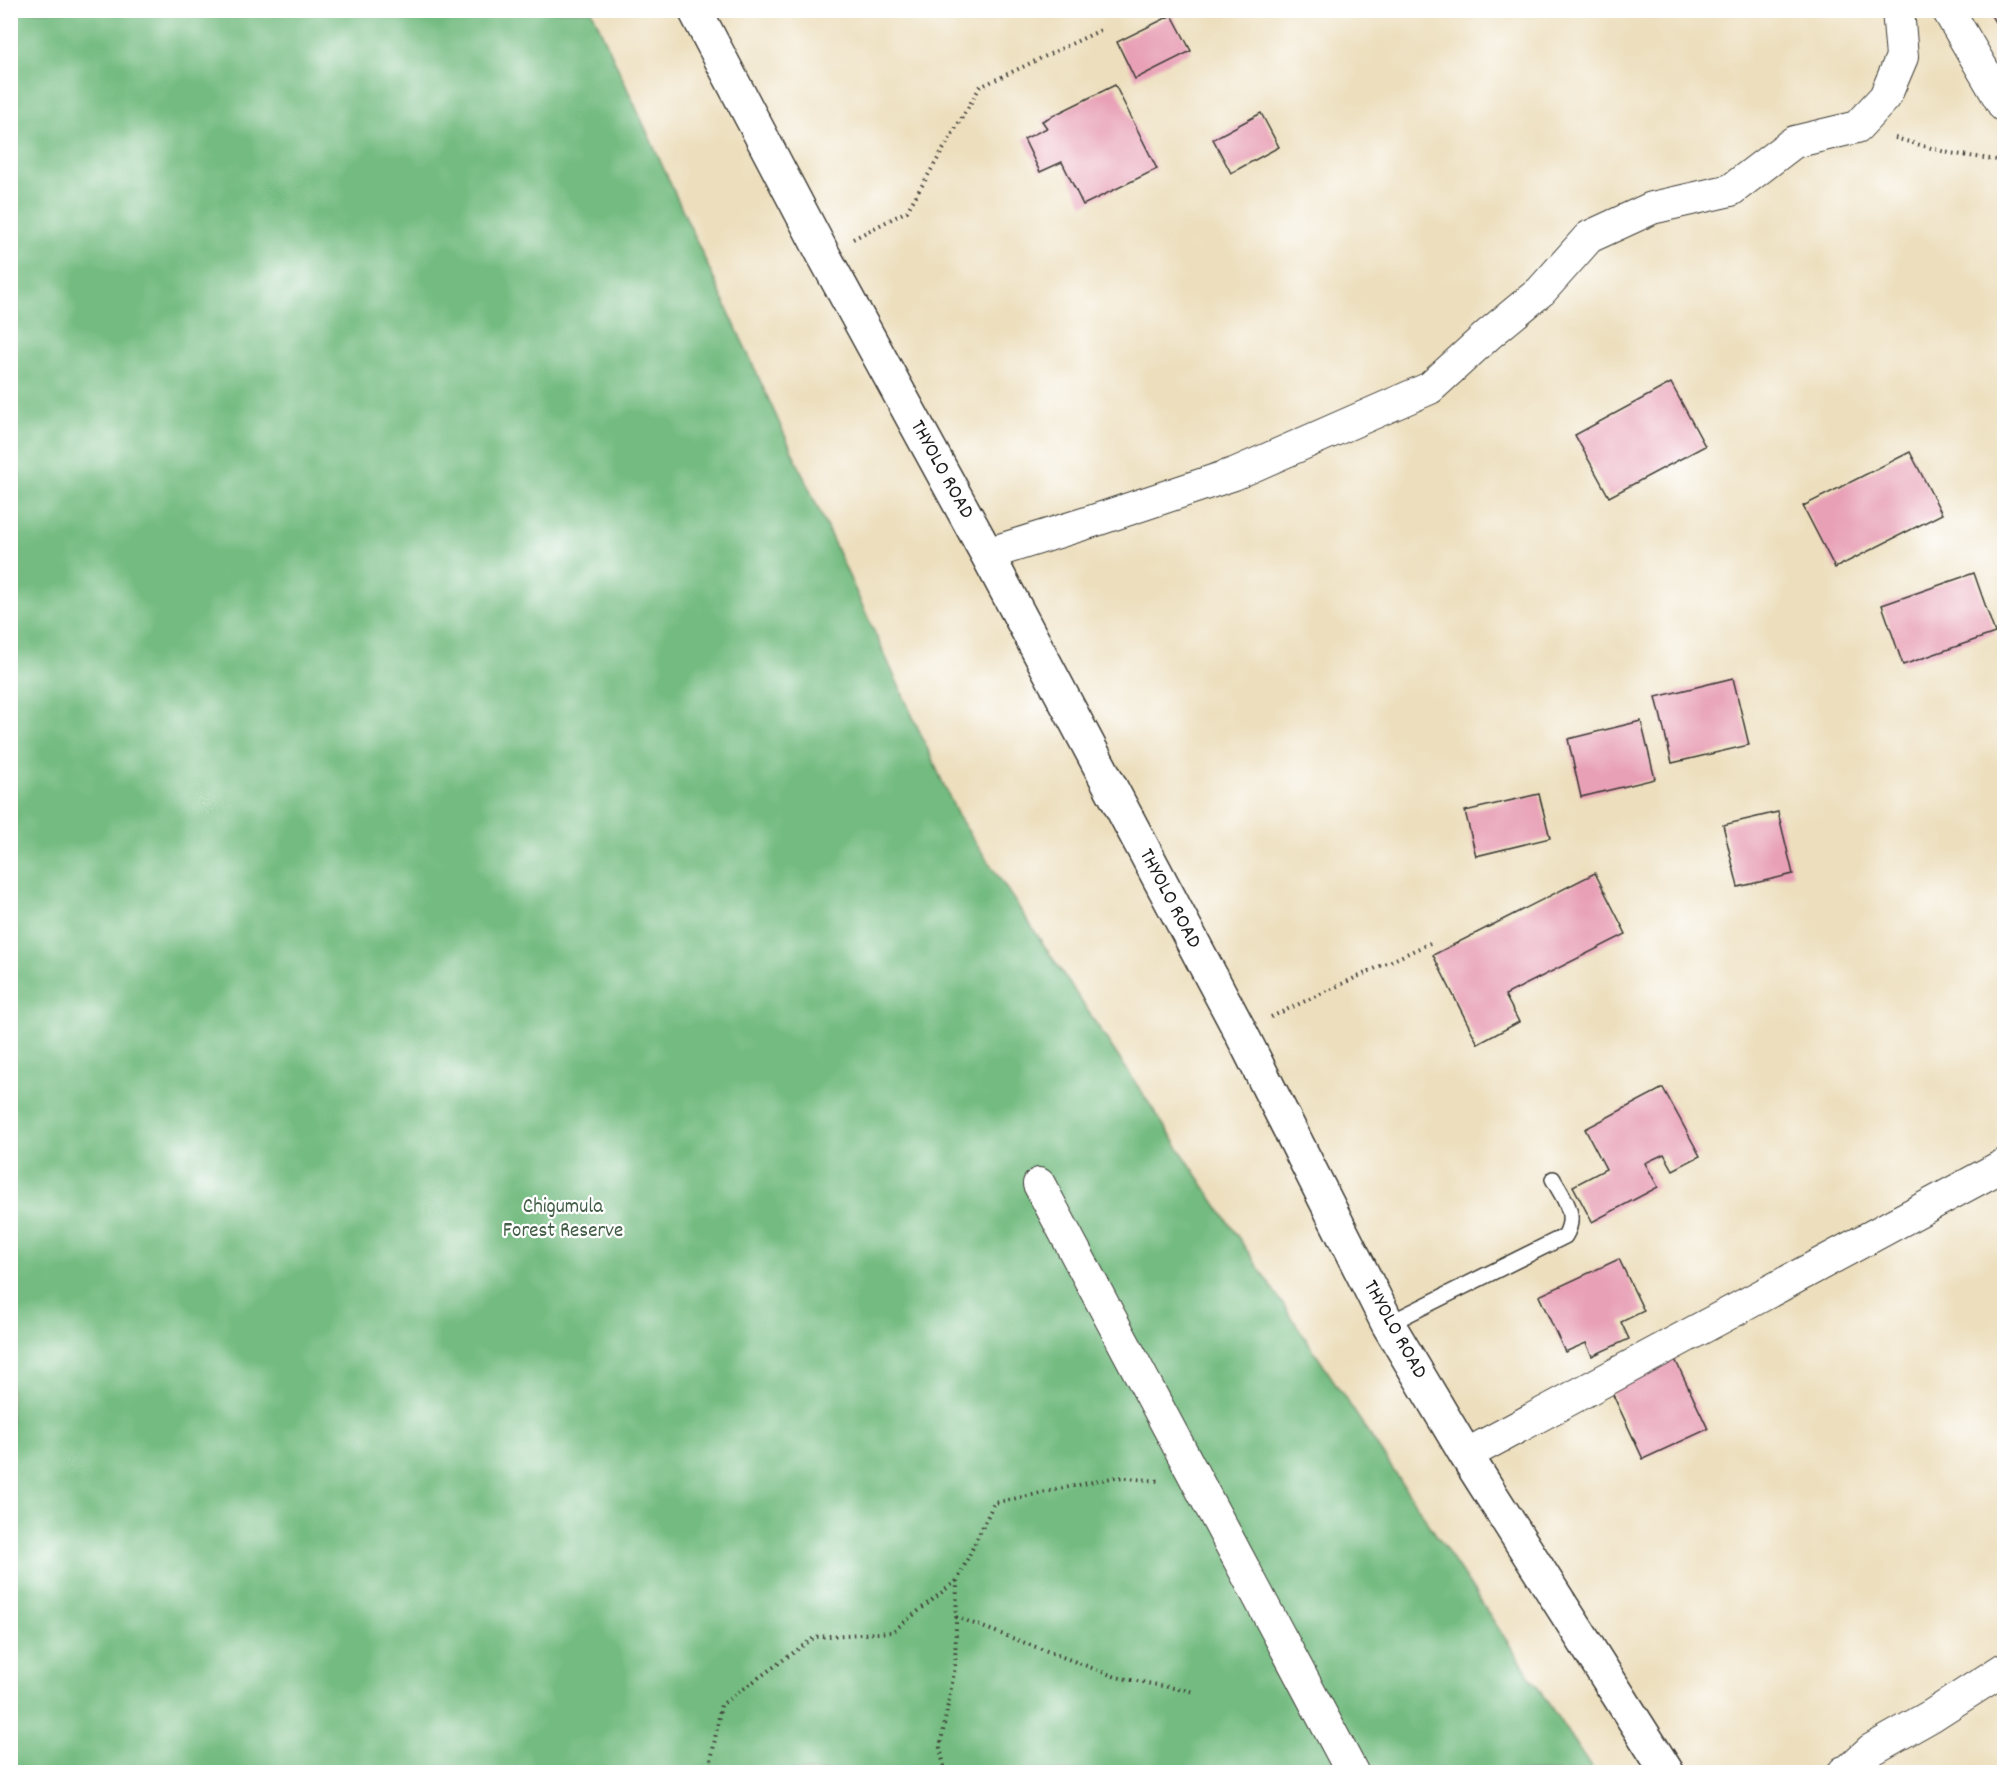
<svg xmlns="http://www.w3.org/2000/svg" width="2015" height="1783" font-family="Dekko,sans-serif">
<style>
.forest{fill:#73bb80;stroke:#486c4e;stroke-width:1.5}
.building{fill:#e8a0b6}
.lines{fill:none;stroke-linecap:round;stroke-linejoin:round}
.lane-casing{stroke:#3b3934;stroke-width:18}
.street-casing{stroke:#3b3934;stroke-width:34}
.highway-casing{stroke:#3b3934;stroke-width:36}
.path{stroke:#3b3934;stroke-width:4;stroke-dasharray:1.5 4.5;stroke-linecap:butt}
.lane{stroke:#fff;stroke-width:15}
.street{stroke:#fff;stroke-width:32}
.highway{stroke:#fff;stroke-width:33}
.labels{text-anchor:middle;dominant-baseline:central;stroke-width:4.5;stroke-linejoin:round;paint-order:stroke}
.street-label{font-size:21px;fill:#1c1c1c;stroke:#fff}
.park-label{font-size:21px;fill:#445f47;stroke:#fff}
</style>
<rect width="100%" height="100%" fill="#fff"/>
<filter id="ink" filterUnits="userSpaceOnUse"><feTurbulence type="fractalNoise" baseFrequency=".0167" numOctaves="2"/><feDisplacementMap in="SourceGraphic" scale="12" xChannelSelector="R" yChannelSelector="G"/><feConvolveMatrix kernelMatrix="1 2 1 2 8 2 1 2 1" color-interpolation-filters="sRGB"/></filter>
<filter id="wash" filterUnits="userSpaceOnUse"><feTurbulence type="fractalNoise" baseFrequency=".008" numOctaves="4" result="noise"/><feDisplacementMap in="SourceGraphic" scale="24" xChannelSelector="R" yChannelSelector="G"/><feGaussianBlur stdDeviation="1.35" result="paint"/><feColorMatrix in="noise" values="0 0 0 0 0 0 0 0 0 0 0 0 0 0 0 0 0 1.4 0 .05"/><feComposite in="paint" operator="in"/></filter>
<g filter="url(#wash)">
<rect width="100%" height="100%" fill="#eddfbe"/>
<path class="forest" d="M11,11H592L958,816L1594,1772H11Z"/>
<g id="blocks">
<path class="building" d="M1988,10H2004V38Z
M1172,15L1191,51L1135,79L1117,42Z
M1115,85L1157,169L1083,205L1062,162L1040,172L1024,139L1047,128L1042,121Z
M1261,113L1279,147L1231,173L1213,139Z
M1671,383L1705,446L1609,497L1575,435Z
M1910,452L1942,514L1835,568L1803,506Z
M1974,573L1995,633L1903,665L1882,605Z
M1733,678L1749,745L1672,763L1656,697Z
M1641,721L1655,779L1581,797L1568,739Z
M1539,794L1550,838L1476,856L1465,811Z
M1778,812L1793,874L1738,887L1723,825Z
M1595,873L1626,934L1505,995L1519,1022L1478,1044L1433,955Z
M1663,1088L1700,1156L1673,1170L1664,1154L1645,1163L1658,1187L1592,1222L1573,1186L1606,1169L1585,1129Z
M1619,1259L1644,1311L1621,1322L1629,1339L1592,1356L1586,1343L1565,1352L1539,1296Z
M1673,1355L1708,1429L1643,1459L1608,1384Z"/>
</g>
</g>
<g filter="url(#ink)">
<use href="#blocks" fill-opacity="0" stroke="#3b3934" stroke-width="1.5"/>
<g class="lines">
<defs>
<path id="lane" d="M1388,1324L1565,1236C1578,1214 1564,1199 1553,1179"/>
<path id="street" d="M1948,10L2004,106
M987,554L1093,521L1234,474L1430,388L1489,334L1541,291L1589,237L1652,208L1731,190L1794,142L1857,127L1885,97L1902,57L1898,10
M1039,1184L1352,1772
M1466,1455L2004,1165
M1844,1772L1848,1771L1871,1750L1931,1716L2004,1669"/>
<path id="highway" d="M695,10L823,254L987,554L1240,1031L1388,1324L1466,1455L1667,1772"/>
</defs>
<use href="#lane" class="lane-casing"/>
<use href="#street" class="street-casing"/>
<use href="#highway" class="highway-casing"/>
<path class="path" d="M1895,138L1949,153L2004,161
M853,239L907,211L980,87L1103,29
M1271,1017L1430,943
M956,1617L1116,1677L1194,1692
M709,1772L721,1705L815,1637L892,1632L956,1581
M945,1772L940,1747L955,1667L957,1581L994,1503L1116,1477L1159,1481"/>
<use href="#lane" class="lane"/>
<use href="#street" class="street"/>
<use href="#highway" class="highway"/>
</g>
</g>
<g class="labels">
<g class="street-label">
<text transform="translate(941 470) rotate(61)">THYOLO ROAD</text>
<text transform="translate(1169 899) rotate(62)">THYOLO ROAD</text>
<text transform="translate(1394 1330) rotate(61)">THYOLO ROAD</text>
</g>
<g class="park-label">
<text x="563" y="1208">Chigumula<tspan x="563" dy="24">Forest Reserve</tspan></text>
</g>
</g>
<rect width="2015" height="1783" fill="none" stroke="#fff" stroke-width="36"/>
</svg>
